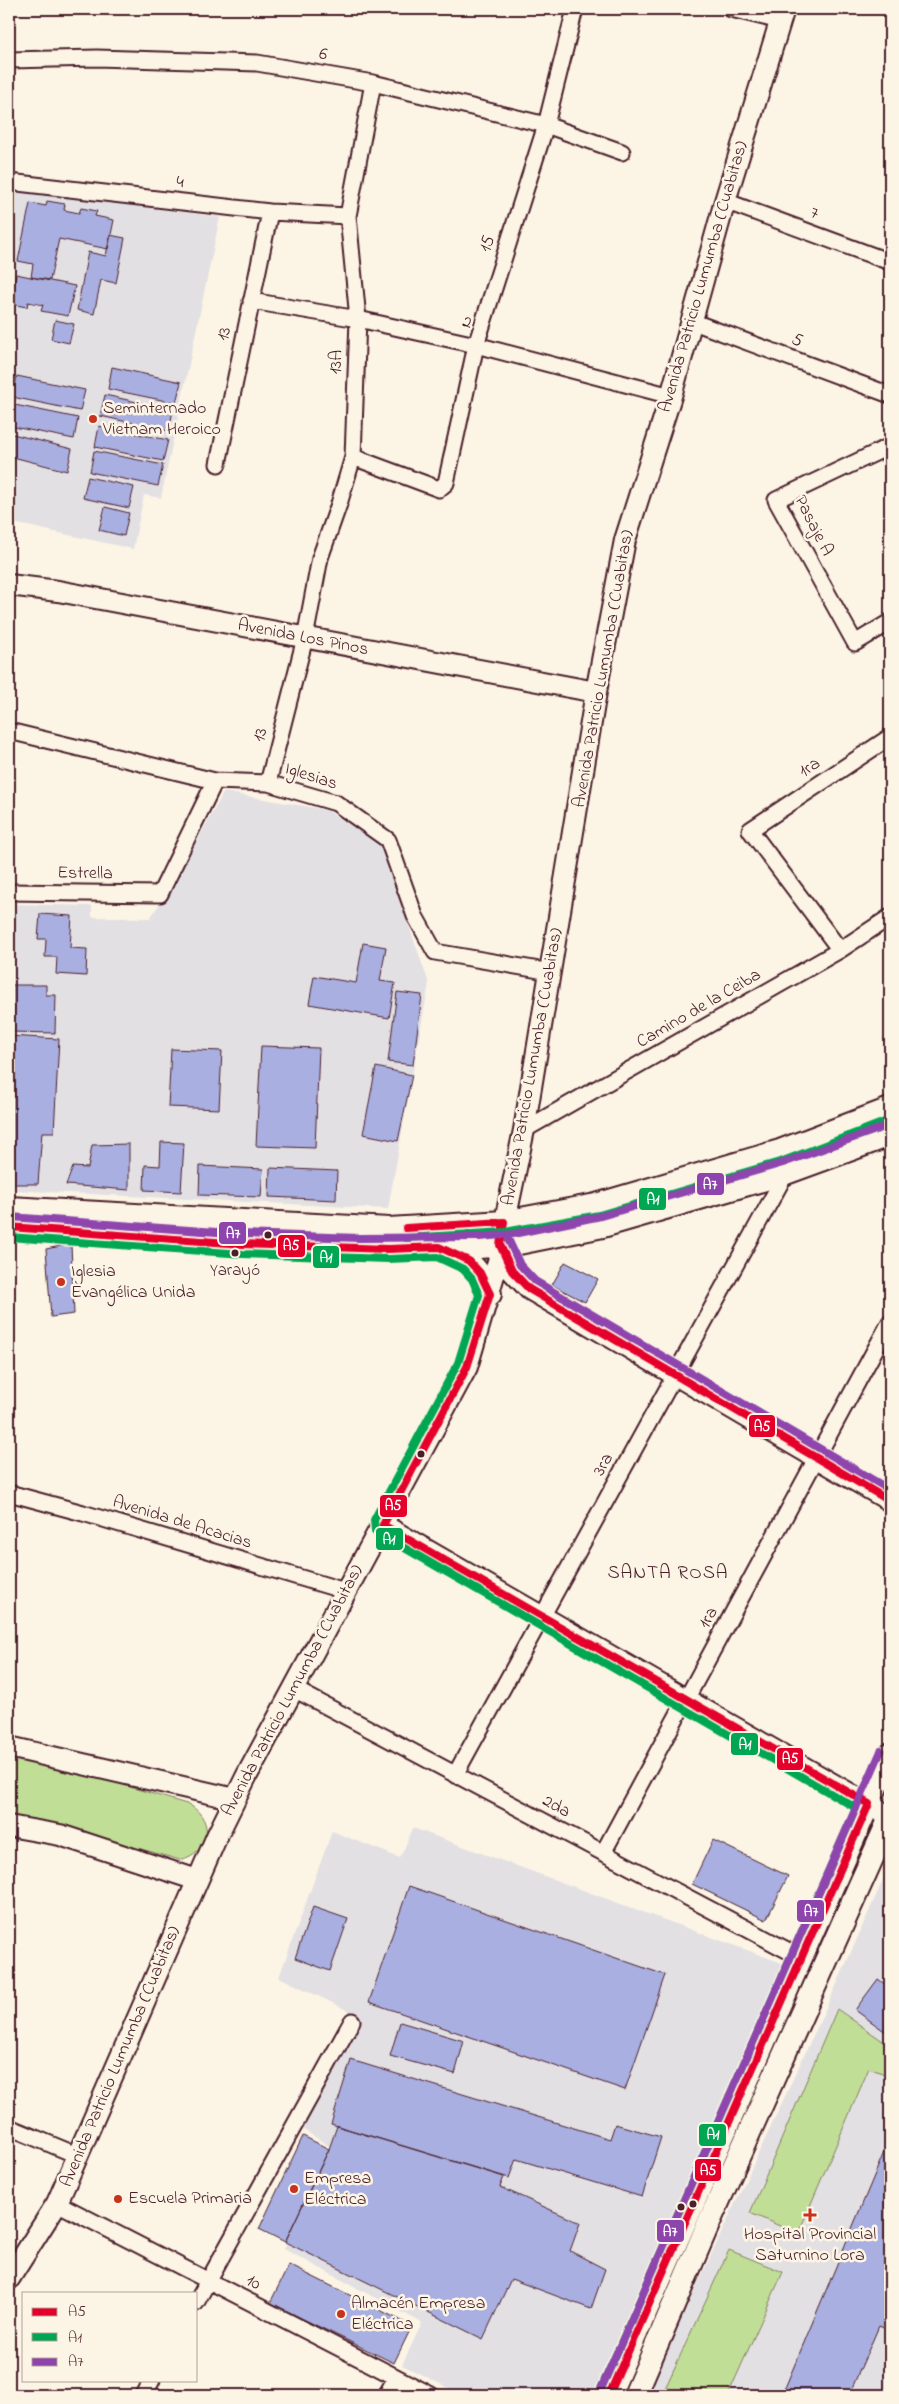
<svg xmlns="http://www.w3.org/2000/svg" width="899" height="2404" font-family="'Indie Flower',sans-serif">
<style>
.built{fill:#e3e0e4}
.green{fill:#c0de96;stroke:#857e60}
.building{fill:#a9afe0;stroke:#4a1f2b}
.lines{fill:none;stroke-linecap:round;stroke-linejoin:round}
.street-casing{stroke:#4a1f2b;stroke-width:19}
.secondary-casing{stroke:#4a1f2b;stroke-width:24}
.primary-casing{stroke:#4a1f2b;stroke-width:26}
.street{stroke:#fcf5e5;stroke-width:15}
.secondary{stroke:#fcf5e5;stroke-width:20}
.primary{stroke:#fcf5e5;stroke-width:22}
.bus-1-casing{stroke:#fcf5e5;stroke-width:11}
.bus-2-casing{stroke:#fcf5e5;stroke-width:11}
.bus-3-casing{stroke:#fcf5e5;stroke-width:11}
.bus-1{stroke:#e4002b;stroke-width:8}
.bus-2{stroke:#00a651;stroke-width:8}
.bus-3{stroke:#8e44ad;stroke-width:8}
.poi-dot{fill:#c8321e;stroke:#fcf5e5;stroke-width:2}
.bus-dot{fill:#4a1f2b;stroke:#fcf5e5;stroke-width:2}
.labels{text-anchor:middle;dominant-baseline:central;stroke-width:5;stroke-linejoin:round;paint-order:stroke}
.bus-label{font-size:17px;fill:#4a1f2b;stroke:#fcf5e5}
.street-label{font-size:18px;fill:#4a1f2b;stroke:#fcf5e5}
.poi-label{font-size:18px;fill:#4a1f2b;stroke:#fcf5e5;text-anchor:start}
.neighbourhood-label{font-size:19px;letter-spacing:1px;fill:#4a1f2b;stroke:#fcf5e5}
.line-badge{stroke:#fcf5e5;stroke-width:2}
.badge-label{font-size:14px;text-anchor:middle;font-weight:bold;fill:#fff}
</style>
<rect width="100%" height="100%" fill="#fcf5e5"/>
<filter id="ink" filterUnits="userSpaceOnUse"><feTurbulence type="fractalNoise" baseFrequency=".02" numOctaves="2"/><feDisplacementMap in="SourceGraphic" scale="10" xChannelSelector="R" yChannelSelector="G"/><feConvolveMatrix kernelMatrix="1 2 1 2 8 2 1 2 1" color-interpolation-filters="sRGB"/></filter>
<g filter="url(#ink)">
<path class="built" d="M9,189L220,217L161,498L144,495L133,549L9,522V342L11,333L9,332Z
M224,792L327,810L380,844L429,983L388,1209L9,1190V904L92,906V917L150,918L172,886Z
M413,1828L785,1964L592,2395H463L402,2365L422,2323L284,2249L335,2150L301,2128L355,2014L279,1977L332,1831L400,1858Z
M890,1864V2395H646L832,1995Z"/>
<path class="green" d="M9,1758L70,1769L190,1805C216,1822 210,1852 180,1860L57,1825L9,1816Z
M837,2009L890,2046V2076L869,2068L798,2234L750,2213Z
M729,2250L783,2272L728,2395H662Z"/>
<path class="building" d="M47,201L65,204L64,210L79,213L81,208L97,211L95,216L114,220L108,249L59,239L50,280L31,277L33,264L18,261L30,203L46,206Z
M110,235L125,238L116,283L101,280L94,314L77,310L88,252L106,256Z
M16,274L75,286L68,316L41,311L43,305L28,302L27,307L10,304Z
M55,320L74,324L69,343L51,339Z
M112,367L181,382L176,403L108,389Z
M17,376L85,390L80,411L12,397Z
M105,395L173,410L169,431L100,416Z
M10,404L78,418L74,439L9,426Z
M99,426L168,440L163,461L95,447Z
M9,433L72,449L67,471L9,456Z
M94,451L163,465L158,486L90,472Z
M88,477L134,487L129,508L83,498Z
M105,507L129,513L124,536L99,530Z
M40,914L72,916L70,948L87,949L86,976L56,974L57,957H45L46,939H38Z
M363,943L386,947L380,981L395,983L389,1018L309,1004L314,976L356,983Z
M10,985H46V995H56L55,1033L9,1032Z
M397,992L422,995L413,1065L388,1062Z
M9,1036L59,1039L54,1132H42L38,1184H9Z
M261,1046L319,1048L315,1148L256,1146Z
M171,1049L222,1051L219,1109L168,1107Z
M376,1067L412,1075L398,1141L363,1134Z
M161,1142L184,1143L181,1192L144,1190L145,1165L160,1166Z
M129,1144V1190L66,1185L73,1167L88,1168L92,1145Z
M200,1166L263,1169L261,1197L199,1195Z
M270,1168L337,1171L336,1200L269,1197Z
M71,1244L74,1314L51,1317L46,1249Z
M565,1262L598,1279L585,1302L552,1285Z
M713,1840L788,1876L766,1920L692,1884Z
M409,1886L665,1975L625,2090L369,2002Z
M313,1907L348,1919L330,1971L295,1958Z
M878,1979L890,1988V2035L855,2010Z
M400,2022L464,2041L455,2074L390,2056Z
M351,2060L610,2139L615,2124L661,2137L642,2197L516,2159L509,2178L331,2124Z
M337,2126L504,2177L500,2187L580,2223L570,2251L605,2269L591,2309L511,2279L483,2339L285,2242L329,2149Z
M303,2136L329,2149L285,2242L259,2229Z
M890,2138V2331L879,2326L849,2395H782Z
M289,2265L412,2326L394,2363L270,2303Z"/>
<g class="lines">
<defs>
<path id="street" d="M731,9L780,21
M9,60L97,58L257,63L373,83L546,125L622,152
M9,182L270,212L348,216
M725,201L890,262
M251,301L358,319L476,345L671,396
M691,321L890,395
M890,446L776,500L855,643L890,622
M353,457L439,489L446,483L476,345L546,125L575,9
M218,464L270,212
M9,731L215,781L268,783L336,803L388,840L415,916L435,952L551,972
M268,783L305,638L320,558L339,504L353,457L358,319L348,216L373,83
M9,892L160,894L215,781
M840,950L750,830L890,737
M524,1130L840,950L890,917
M9,1493L83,1513L345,1591
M294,1689L800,1957
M455,1775L786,1173
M603,1853L890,1322
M9,2127L79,2156
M57,2203L431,2395
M196,2303L352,2021
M144,2395L152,2380
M386,2395L396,2378"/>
<path id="secondary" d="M9,585L58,591L596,692
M500,1245L512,1271L529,1289L890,1501
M383,1525L890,1817
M9,1747L235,1799
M9,1826L60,1835L197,1880
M9,2279L57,2203L217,1836L246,1777L467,1367L499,1258L500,1245L524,1130L596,692L625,540L671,396L725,201L784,9"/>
<path id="primary" d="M9,1208L389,1229L504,1222L596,1205L780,1151L890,1109
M9,1227L243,1244L360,1248L479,1247L514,1244L603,1226L786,1173L890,1135
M444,1249C473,1263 476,1265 490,1294
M609,2395L890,1755
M635,2395L710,2220L890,1818"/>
</defs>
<use href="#street" class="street-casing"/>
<use href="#secondary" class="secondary-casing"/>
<use href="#primary" class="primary-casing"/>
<use href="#street" class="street"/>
<use href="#secondary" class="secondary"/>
<use href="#primary" class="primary"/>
<defs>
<path id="bus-1" d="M9,1227L243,1244L388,1249L439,1247L469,1261L480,1273L490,1294L467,1367L383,1525L869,1804L609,2395
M406,1228L504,1222L500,1245L512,1271L529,1289L890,1501"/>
<path id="bus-2" d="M9,1237L243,1254L388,1259L437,1257L463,1269L472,1279L479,1295L458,1363L374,1520L375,1531L856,1808L600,2391
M406,1238L505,1232L599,1215L783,1161L890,1120"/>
<path id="bus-3" d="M10,1217L244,1234L360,1238L479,1237L513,1234L601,1216L783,1163L887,1126
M509,1241L520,1265L535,1281L890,1490
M600,2391L881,1751"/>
</defs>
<use href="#bus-1" class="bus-1-casing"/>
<use href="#bus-2" class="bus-2-casing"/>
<use href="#bus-3" class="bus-3-casing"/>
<use href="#bus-1" class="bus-1"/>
<use href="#bus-2" class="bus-2"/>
<use href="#bus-3" class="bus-3"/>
</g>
</g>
<g class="poi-dot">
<circle cx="93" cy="419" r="5"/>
<circle cx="61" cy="1282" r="5"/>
<circle cx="294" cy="2189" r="5"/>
<circle cx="118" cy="2199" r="5"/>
<path d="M807.5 2207.5h5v5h5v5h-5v5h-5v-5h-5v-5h5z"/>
<circle cx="341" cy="2314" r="5"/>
</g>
<g class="bus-dot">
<circle cx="268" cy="1235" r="4.5"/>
<circle cx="235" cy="1253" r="4.5"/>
<circle cx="421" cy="1454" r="4.5"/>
<circle cx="693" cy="2204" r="4.5"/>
<circle cx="681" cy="2207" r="4.5"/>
</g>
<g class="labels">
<g class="bus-label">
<text x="235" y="1270">Yarayó</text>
</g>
<g class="street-label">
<text transform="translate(323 55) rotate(10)">6</text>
<text transform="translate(180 183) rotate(7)">4</text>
<text transform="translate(814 214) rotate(20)">7</text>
<text transform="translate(488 244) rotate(-72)">15</text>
<text transform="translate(704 277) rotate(-74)">Avenida Patricio Lumumba (Cuabitas)</text>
<text transform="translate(467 323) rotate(12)">2</text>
<text transform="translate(225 334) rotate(-78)">13</text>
<text transform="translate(797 341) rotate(20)">5</text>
<text transform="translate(337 362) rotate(-88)">13A</text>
<text transform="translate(813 526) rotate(63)">Pasaje A</text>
<text transform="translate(303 638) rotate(11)">Avenida Los Pinos</text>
<text transform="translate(604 669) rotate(-80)">Avenida Patricio Lumumba (Cuabitas)</text>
<text transform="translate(261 735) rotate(-75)">13</text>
<text transform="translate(810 768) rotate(-34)">1ra</text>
<text transform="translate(311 777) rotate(18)">Iglesias</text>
<text transform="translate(85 874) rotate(1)">Estrella</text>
<text transform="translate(699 1009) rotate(-30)">Camino de la Ceiba</text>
<text transform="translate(533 1067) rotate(-80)">Avenida Patricio Lumumba (Cuabitas)</text>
<text transform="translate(604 1465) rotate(-61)">3ra</text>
<text transform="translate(182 1523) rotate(17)">Avenida de Acacias</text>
<text transform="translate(709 1618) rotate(-62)">1ra</text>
<text transform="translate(293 1691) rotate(-62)">Avenida Patricio Lumumba (Cuabitas)</text>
<text transform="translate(556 1807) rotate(28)">2da</text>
<text transform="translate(121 2057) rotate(-67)">Avenida Patricio Lumumba (Cuabitas)</text>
<text transform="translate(253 2283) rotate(28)">10</text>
</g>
<g class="poi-label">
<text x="103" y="409">Seminternado<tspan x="103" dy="21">Vietnam Heroico</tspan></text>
<text x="71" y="1272">Iglesia<tspan x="71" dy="21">Evangélica Unida</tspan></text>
<text x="304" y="2179">Empresa<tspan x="304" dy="21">Eléctrica</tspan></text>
<text x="128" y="2199">Escuela Primaria</text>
<text x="810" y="2235" text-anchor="middle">Hospital Provincial<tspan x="810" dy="21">Saturnino Lora</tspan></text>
<text x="351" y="2304">Almacén Empresa<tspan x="351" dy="21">Eléctrica</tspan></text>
</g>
<g class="neighbourhood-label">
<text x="668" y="1573">SANTA ROSA</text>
</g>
</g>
<g class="line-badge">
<rect x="696" y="1172" width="29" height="24" rx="5" fill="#8e44ad"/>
<rect x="638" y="1187" width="29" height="24" rx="5" fill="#00a651"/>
<rect x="218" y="1221" width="29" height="24" rx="5" fill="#8e44ad"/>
<rect x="277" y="1234" width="29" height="24" rx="5" fill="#e4002b"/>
<rect x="312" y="1245" width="28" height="24" rx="5" fill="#00a651"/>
<rect x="748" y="1414" width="28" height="24" rx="5" fill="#e4002b"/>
<rect x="379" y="1494" width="29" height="24" rx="5" fill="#e4002b"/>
<rect x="375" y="1527" width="29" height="24" rx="5" fill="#00a651"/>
<rect x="730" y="1732" width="29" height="24" rx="5" fill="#00a651"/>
<rect x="776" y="1747" width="28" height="24" rx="5" fill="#e4002b"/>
<rect x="796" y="1899" width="29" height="24" rx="5" fill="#8e44ad"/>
<rect x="698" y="2123" width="29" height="24" rx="5" fill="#00a651"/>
<rect x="694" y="2158" width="28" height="24" rx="5" fill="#e4002b"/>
<rect x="656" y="2219" width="29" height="24" rx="5" fill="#8e44ad"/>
</g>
<g class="badge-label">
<text x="710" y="1189">A7</text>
<text x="653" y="1204">A1</text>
<text x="233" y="1238">A7</text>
<text x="291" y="1250">A5</text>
<text x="326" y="1262">A1</text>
<text x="762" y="1431">A5</text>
<text x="393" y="1510">A5</text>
<text x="389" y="1544">A1</text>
<text x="745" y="1749">A1</text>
<text x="790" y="1763">A5</text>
<text x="811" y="1916">A7</text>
<text x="713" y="2139">A1</text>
<text x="708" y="2175">A5</text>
<text x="670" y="2236">A7</text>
</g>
<rect width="899" height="2404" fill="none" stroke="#fcf5e5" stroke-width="30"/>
<rect x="15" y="15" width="869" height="2374" fill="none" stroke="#4a1f2b" stroke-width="2" filter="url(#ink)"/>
<rect x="22" y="2292" width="175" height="90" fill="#fcf5e5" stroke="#b59f9b"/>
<rect x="32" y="2308" width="25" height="8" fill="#e4002b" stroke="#b59f9b"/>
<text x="68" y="2316" font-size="15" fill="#4a1f2b">A5</text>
<rect x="32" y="2333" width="25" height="8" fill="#00a651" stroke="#b59f9b"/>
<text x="68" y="2342" font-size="15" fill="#4a1f2b">A1</text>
<rect x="32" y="2358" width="25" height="8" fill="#8e44ad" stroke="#b59f9b"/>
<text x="68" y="2366" font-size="15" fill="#4a1f2b">A7</text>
</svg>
